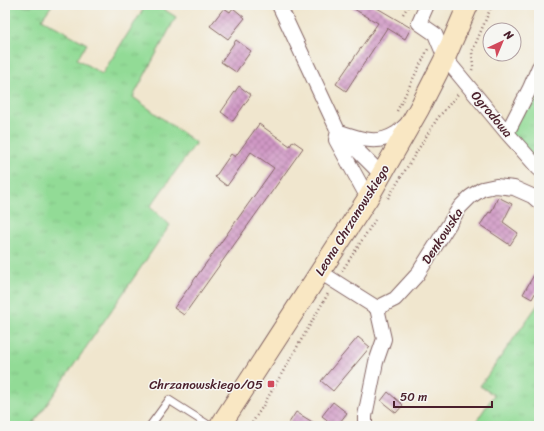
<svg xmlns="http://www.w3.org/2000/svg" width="544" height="431" font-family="Sriracha,sans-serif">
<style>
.grass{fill:url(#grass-tufts);stroke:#6e7d60}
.building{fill:url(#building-cross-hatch)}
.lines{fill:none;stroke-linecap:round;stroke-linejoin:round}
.lane-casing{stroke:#846564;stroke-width:9}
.street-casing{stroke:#846564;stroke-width:16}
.secondary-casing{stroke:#846564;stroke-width:22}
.path{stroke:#846564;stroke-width:2.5;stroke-dasharray:1 3;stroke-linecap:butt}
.lane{stroke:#fff;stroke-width:7}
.street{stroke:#fff;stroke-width:14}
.secondary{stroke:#f9e7c3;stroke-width:20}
.poi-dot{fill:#d1495b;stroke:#f6f6f2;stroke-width:1.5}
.labels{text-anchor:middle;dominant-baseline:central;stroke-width:3;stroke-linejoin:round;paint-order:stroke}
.street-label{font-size:13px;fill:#4a1f2b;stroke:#f6f6f2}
.poi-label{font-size:13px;fill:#4a1f2b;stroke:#f6f6f2;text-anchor:end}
</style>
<defs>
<pattern id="grass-tufts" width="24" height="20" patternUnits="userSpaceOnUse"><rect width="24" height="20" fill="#92db96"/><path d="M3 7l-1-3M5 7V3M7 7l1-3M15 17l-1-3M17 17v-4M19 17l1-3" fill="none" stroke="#7fbc81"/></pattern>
<pattern id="building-cross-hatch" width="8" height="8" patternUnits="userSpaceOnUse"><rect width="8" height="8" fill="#d098c5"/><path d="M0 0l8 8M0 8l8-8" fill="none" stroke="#ab7ba0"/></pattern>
</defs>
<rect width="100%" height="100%" fill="#f6f6f2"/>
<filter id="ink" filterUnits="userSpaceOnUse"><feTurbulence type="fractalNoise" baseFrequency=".025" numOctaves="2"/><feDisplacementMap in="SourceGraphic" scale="8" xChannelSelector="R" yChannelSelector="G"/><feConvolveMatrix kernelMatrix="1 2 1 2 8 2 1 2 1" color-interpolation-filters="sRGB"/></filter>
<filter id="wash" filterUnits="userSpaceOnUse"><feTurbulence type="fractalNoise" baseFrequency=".012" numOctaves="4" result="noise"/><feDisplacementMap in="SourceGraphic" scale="16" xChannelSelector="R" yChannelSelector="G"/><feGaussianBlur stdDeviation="0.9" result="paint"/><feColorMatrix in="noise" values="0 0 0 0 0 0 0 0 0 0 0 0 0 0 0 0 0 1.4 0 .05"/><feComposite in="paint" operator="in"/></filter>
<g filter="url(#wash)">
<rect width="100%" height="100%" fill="#f0e6ce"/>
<path class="grass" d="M5,5H52L42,19L87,44L77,59L102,74L146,5H157L176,17L133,97L196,143L150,207L170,225L32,426H5Z
M539,67V169L507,133Z
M539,303V426H473L494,395L480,386Z"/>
<g id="blocks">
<path class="building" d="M347,5H372L411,28L405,39L387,28L346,91L336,84L378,23Z
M224,8L230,12L233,8L245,18L228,39L210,26Z
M236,40L251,51L236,72L221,62Z
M239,86L251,95L233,121L221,112Z
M259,124L290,146L293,141L303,148L184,315L174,308L274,168L251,152L227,186L215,177L231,154L235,157Z
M498,197L512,204L503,222L518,233L510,245L480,225L489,212L491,213Z
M539,266V286L532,299L523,294Z
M358,337L370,347L333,391L321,381Z
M388,392L403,405L396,413L381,401Z
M333,402L347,413L337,426H335L322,416Z
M296,412L319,426H287Z"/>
</g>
</g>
<g filter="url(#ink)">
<use href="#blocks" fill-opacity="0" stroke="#846564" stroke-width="1"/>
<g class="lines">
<defs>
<path id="lane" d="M150,426L169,400L210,426"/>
<path id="street" d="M279,5L338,131L381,174
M427,5L419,23L435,34L445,58L507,133L539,169
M338,131L336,140L368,198
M340,132C359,138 376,146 395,134C399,132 403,127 407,124
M507,133L530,88L539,67
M320,272L377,308L384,339L376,362L365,416V426
M377,308L395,299L417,275L460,207L470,197L482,189L496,186L514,188L532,196L539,202"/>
<path id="secondary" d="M220,426L368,198L419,109L445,58L468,5"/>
</defs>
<use href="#lane" class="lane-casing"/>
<use href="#street" class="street-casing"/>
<use href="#secondary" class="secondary-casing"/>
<path class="path" d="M403,14L409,5
M472,70L473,67L472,52L492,5
M397,111L428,49
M388,198L437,119L459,93
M342,271L375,220
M250,426L263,406L329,292"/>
<use href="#lane" class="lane"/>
<use href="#street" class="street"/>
<use href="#secondary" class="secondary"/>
</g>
</g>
<rect class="poi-dot" x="267" y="380" width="8" height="8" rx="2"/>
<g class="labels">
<g class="street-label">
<text transform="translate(492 114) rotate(50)">Ogrodowa</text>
<text transform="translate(352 220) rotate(-58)">Leona Chrzanowskiego</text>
<text transform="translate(442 236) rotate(-57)">Denkowska</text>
</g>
<g class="poi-label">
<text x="263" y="384">Chrzanowskiego/05</text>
</g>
</g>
<rect width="544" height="431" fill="none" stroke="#f6f6f2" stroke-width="20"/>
<g transform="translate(502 42) rotate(44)"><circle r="19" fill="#f6f6f2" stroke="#b1a0a2"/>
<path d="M0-3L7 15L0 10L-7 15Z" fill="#d1495b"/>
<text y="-6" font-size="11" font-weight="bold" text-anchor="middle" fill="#4a1f2b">N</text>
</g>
<path d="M394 401v6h98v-6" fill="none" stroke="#4a1f2b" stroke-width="2"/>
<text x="400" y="401" font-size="12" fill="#4a1f2b" stroke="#f6f6f2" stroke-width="3" paint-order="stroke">50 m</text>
</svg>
